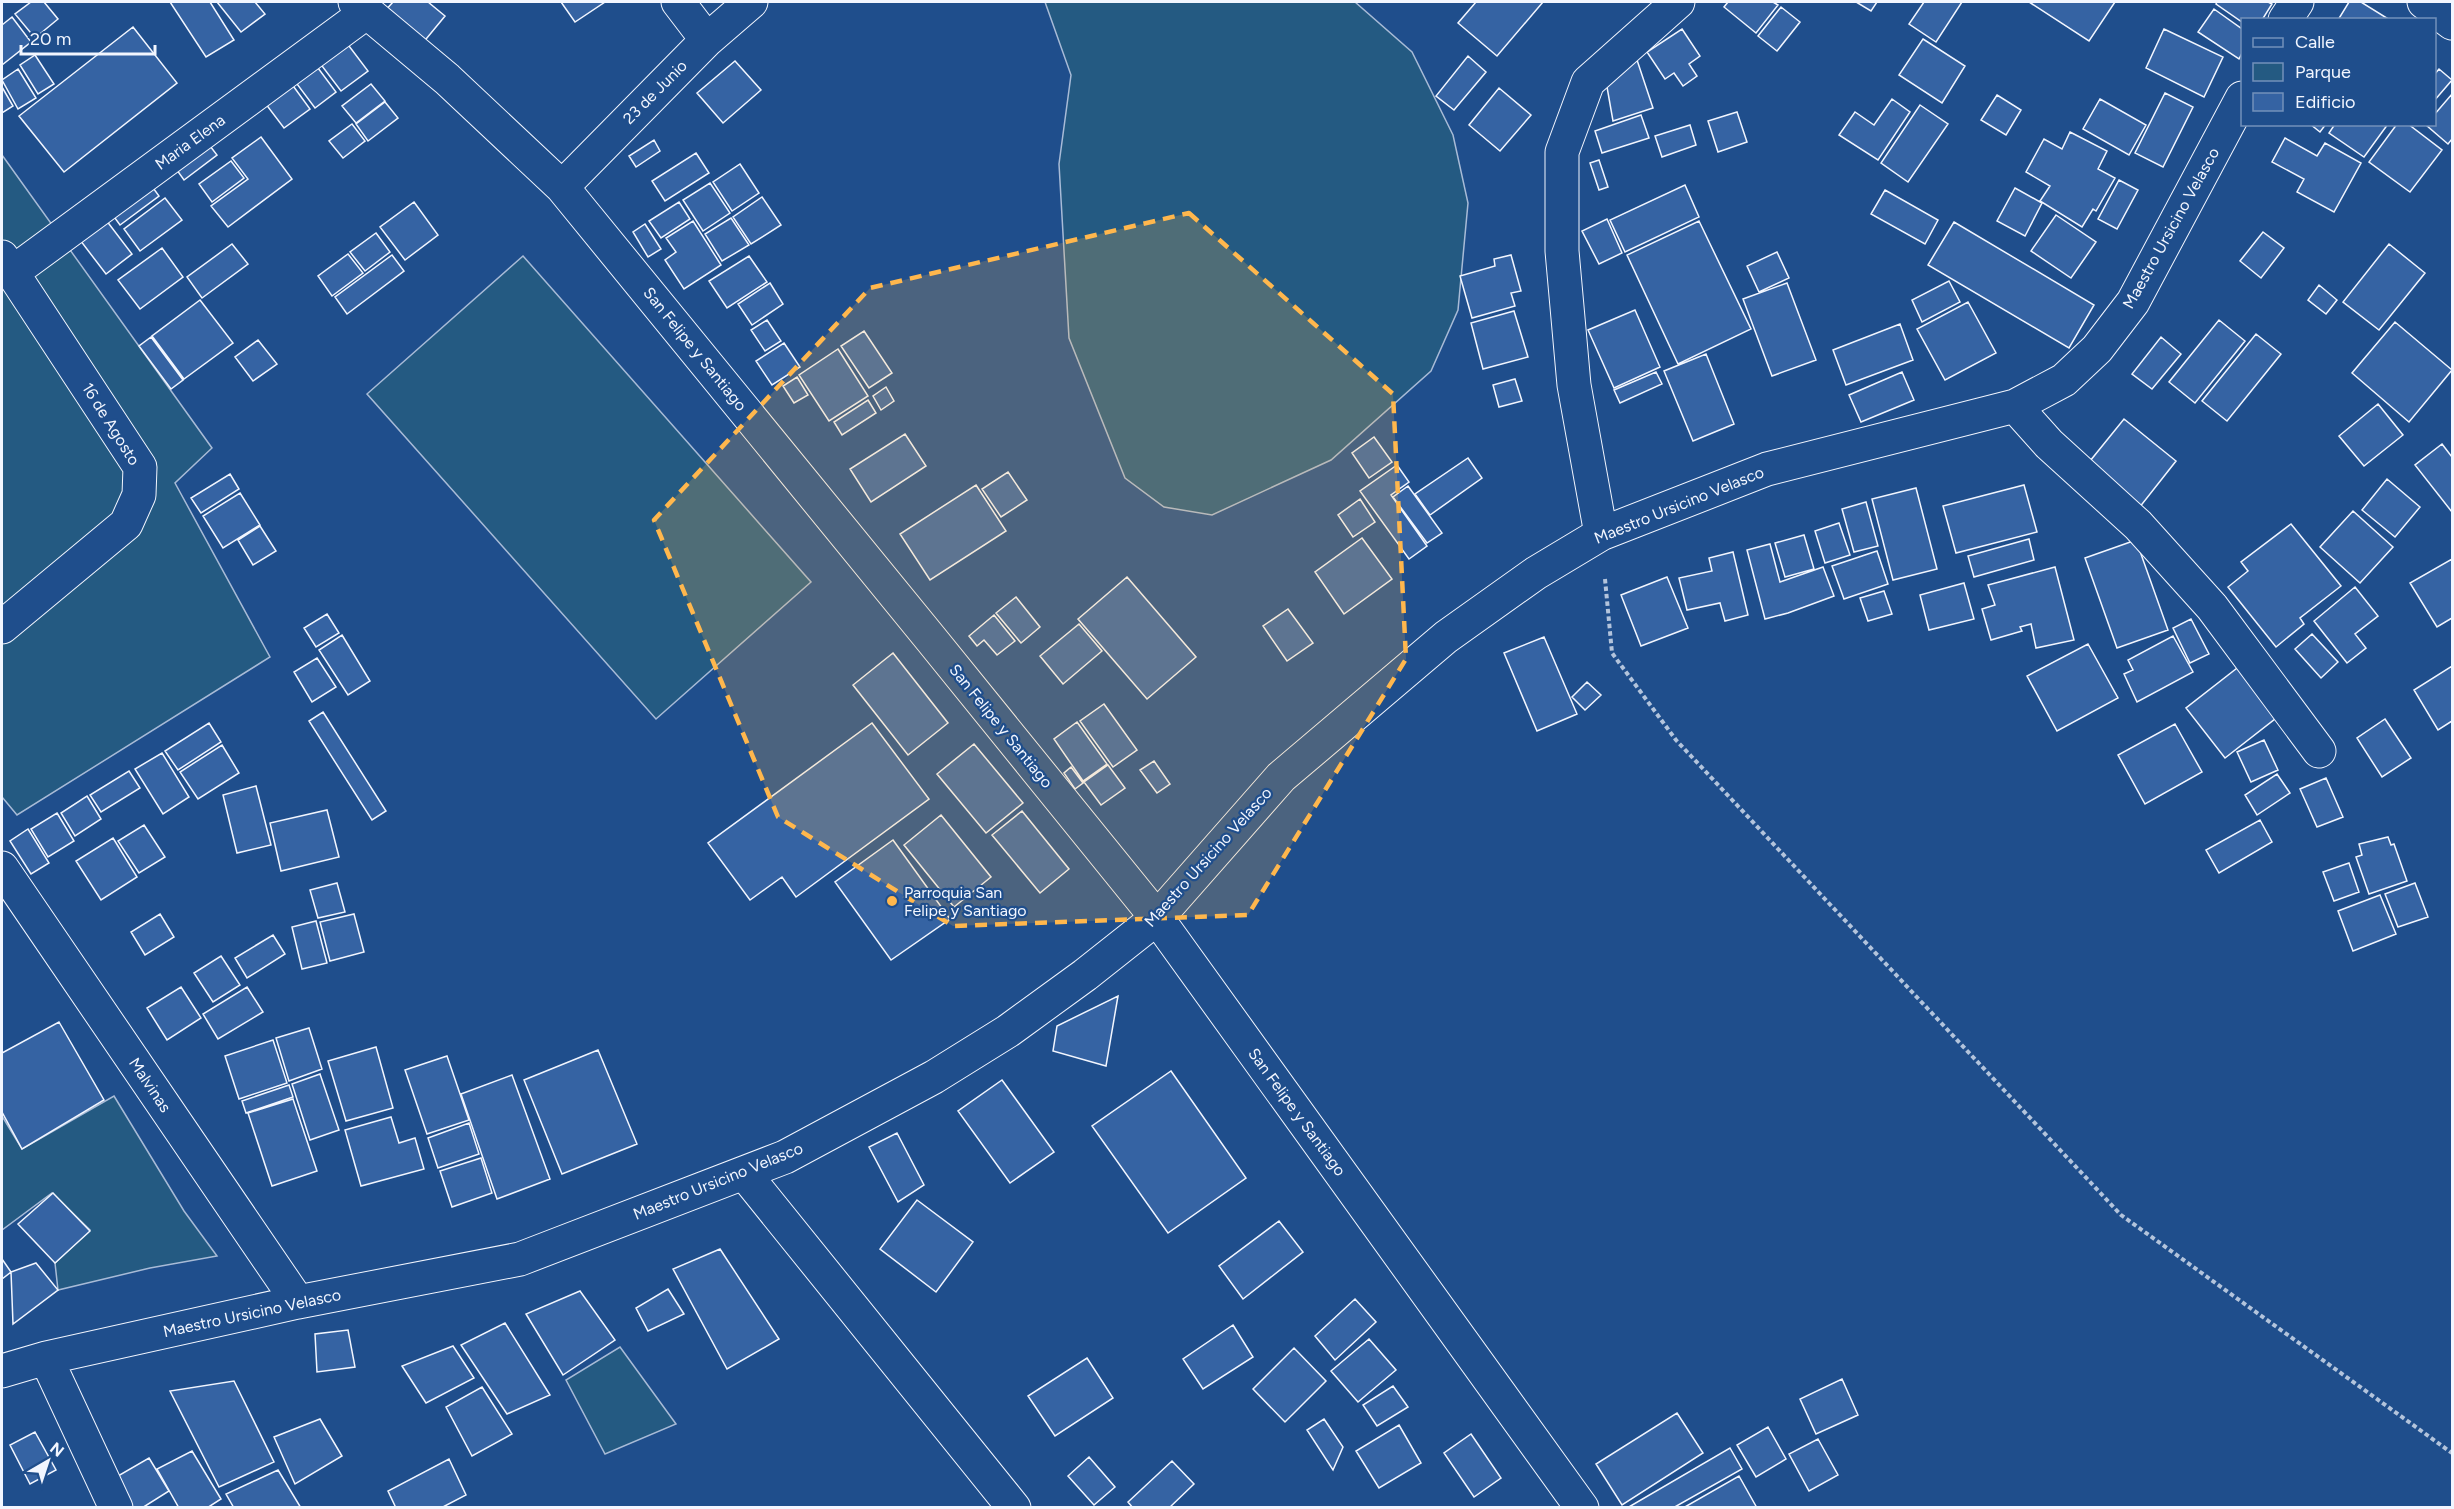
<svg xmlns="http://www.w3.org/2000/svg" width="2454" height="1509" font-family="Figtree,sans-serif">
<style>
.green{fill:#245a82;stroke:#a8bbd7;stroke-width:1.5}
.building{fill:#3563a3;stroke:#f2f6ff;stroke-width:1.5}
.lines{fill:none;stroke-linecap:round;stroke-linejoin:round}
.minor-casing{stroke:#f2f6ff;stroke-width:35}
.path{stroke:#b3c4dc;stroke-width:4;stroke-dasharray:4.5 3;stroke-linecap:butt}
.minor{stroke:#1f4e8c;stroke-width:33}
.marked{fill:#ffb74d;fill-opacity:0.2;stroke:#ffb74d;stroke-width:4.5;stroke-dasharray:12 8;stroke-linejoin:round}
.poi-dot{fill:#ffb74d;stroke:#1f4e8c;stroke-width:2}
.labels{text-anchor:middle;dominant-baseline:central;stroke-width:4.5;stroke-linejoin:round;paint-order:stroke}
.street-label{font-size:16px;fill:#f2f6ff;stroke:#1f4e8c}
.poi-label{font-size:16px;fill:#f2f6ff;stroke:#1f4e8c;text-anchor:start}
</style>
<rect width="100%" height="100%" fill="#1f4e8c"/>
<path class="green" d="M1045,2H1355L1412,52L1453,135L1468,203L1458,310L1431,371L1331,460L1212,515L1164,507L1125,478L1069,338L1059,164L1071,75Z
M2,155L212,448L175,483L270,657L17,815L2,797Z
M523,256L811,582L656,719L367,394Z
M114,1096L184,1211L217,1256L150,1268L58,1290L55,1263L90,1230L52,1193L2,1230V1116L22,1149Z
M620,1347L676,1424L605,1454L566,1380Z"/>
<path class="building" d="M31,2H44L58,19L35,38L15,14Z
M170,2H210L234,40L206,57Z
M217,2H255L265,14L241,32Z
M393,2H428L445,16L422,44L384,12Z
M561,2H605L575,22Z
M1476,2H1543L1497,56L1458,23Z
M1728,2H1773L1778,5L1756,33L1724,7Z
M1856,2H1877L1871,11Z
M1924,2H1962L1936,42L1909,24Z
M2029,2H2115L2089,41Z
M2217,2H2268L2272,4L2262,20H2242V22L2216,4Z
M2349,2H2361L2390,20H2338Z
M1781,7L1800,22L1777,51L1758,36Z
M2214,9L2242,29V53L2239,59L2198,32Z
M12,17L31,42L2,65V25Z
M133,27L177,83L64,172L19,116Z
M1682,29L1700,56L1689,64L1697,76L1683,86L1674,73L1665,79L1647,52Z
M2164,29L2223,57L2204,97L2146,68Z
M1923,39L1965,66L1942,103L1899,75Z
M346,42L368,71L341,91L319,62Z
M35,55L54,84L38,94L20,65Z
M1468,56L1486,72L1454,110L1436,96Z
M1637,60L1653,108L1613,121L1607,87Z
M735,61L761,90L723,123L697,93Z
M315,64L336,92L315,108L294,80Z
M18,69L36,98L18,109L2,80Z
M2439,69L2452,80L2434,101V75Z
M291,83L310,109L284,128L265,103Z
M371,84L385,101L356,123L342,106Z
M2,87L13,106L2,113Z
M1499,88L1531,115L1500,151L1469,125Z
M2165,93L2193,107L2163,167L2135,153Z
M2452,94V139L2448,144L2426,125L2434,124V115Z
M1997,95L2021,110L2006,135L1981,120Z
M1892,99L1910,112L1878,160L1839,135L1855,112L1874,125Z
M2100,99L2146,125L2129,155L2083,129Z
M385,102L398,118L368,141L356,124Z
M1920,105L1948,124L1908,182L1881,163Z
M1737,112L1747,142L1718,152L1708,121Z
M1641,115L1649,138L1602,153L1595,131Z
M352,124L365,141L343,158L329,141Z
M2310,124H2326L2320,132Z
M2335,124H2388L2364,157L2329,133Z
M2397,124H2408L2442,150L2410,192L2369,162Z
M1690,125L1696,145L1662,157L1655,136Z
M2070,132L2107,151L2098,169L2115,178L2096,211L2093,209L2082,227L2040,201L2050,186L2026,172L2044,139L2062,149Z
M261,137L292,179L228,227L211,206L248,179L232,158Z
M2285,138L2317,156L2325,143L2361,163L2334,212L2297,192L2304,179L2272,162Z
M654,140L660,151L636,167L629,156Z
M207,142L217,155L184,180L174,166Z
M696,153L709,173L665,201L652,181Z
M1599,160L1608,187L1599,190L1590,163Z
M231,161L244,178L212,202L199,184Z
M740,164L759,193L732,211L713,182Z
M2119,180L2138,190L2117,229L2098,219Z
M710,183L730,213L703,231L683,200Z
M151,185L159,196L120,225L112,214Z
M1685,185L1699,217L1625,252L1610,220Z
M2015,188L2042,203L2025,236L1997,221Z
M1885,190L1938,220L1925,244L1871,214Z
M762,197L781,225L751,244L733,217Z
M165,198L182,220L140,251L124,229Z
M414,202L438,235L405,260L380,227Z
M679,202L690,219L661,238L649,221Z
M2056,215L2096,242L2071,278L2031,251Z
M731,218L749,245L722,261L705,234Z
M1607,219L1622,253L1599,264L1582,231Z
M106,220L132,254L106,274L80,240Z
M693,221L721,265L684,289L665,260L676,252L666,238Z
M1699,221L1751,329L1678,364L1627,255Z
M1954,222L2094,305L2069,348L1928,265Z
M645,224L661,249L648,257L633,232Z
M2263,232L2284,248L2261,278L2240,261Z
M376,233L390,252L365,271L350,252Z
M232,244L248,264L202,298L187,277Z
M2389,244L2425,273L2379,330L2343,302Z
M162,248L183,277L140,309L118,280Z
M1777,252L1789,278L1759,292L1747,266Z
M348,254L363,273L332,296L318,276Z
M392,255L404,271L347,314L335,297Z
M1511,255L1521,291L1511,293L1515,306L1472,318L1460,276L1495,266L1494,259Z
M749,256L767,282L727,308L709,281Z
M1949,281L1960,302L1922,322L1912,300Z
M770,283L783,304L752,325L738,304Z
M1787,283L1816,360L1772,376L1743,299Z
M2319,285L2337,300L2326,314L2308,300Z
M200,300L233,343L184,379L152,336Z
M1968,302L1996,353L1945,380L1917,329Z
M1635,310L1660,367L1614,388L1588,330Z
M1514,311L1528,357L1483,369L1471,323Z
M767,320L781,341L765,351L751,330Z
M2219,320L2245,341L2195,403L2169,382Z
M2395,322L2452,370L2409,422L2352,373Z
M1900,324L1913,360L1846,385L1833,350Z
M864,331L892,373L869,388L841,346Z
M2256,334L2281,354L2227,421L2202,401Z
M151,337L183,380L171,389L139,346Z
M2161,337L2181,354L2152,389L2132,374Z
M258,340L277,364L253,381L235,357Z
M784,343L800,367L772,385L756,361Z
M838,349L868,396L829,421L799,375Z
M1706,354L1734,424L1693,441L1664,371Z
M1656,372L1662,384L1620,403L1614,390Z
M1902,372L1914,400L1861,422L1849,395Z
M797,377L808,395L794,403L783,386Z
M1515,379L1522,401L1499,407L1493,385Z
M886,387L894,401L881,410L873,396Z
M868,400L876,413L842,435L834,422Z
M2378,404L2403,435L2364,466L2339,436Z
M2124,419L2176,461L2139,508L2086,466Z
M905,434L926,466L871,502L850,469Z
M1374,437L1392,462L1369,478L1352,453Z
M2442,444L2452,457V512L2415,465Z
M1468,458L1482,478L1430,515L1415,494Z
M1397,465L1409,482L1391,495L1427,546L1409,559L1360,491Z
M1008,472L1027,500L1001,517L982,489Z
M230,474L239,489L201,513L191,498Z
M2387,479L2420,507L2395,537L2362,510Z
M976,485L1006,531L930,580L900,534Z
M2024,485L2037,532L1956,553L1943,506Z
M1408,486L1442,533L1427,543L1393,497Z
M1916,488L1937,569L1893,580L1872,499Z
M240,493L260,525L223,548L203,516Z
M1360,499L1375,522L1353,537L1338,515Z
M1866,502L1878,546L1854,552L1842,509Z
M2353,511L2393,547L2360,583L2320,547Z
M1839,523L1850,555L1825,563L1815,531Z
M2291,524L2341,586L2300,618L2304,624L2276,647L2228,587L2248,571L2241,562Z
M260,526L276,551L253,565L238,540Z
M1804,535L1814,569L1785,577L1775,543Z
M1362,538L1392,579L1344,614L1315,572Z
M2029,539L2034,560L1974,577L1968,556Z
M2136,540L2168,630L2117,648L2085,558Z
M1770,544L1780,582L1823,567L1834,596L1788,613L1765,619L1747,550Z
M1877,551L1888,584L1844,599L1832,566Z
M1733,552L1748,615L1725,621L1720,603L1687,610L1679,578L1712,571L1709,558Z
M2452,559V618L2437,627L2410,583Z
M2055,567L2074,640L2036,648L2031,624L2020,627L2022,631L1991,640L1982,609L1995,605L1988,585Z
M1127,577L1196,657L1147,699L1078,619Z
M1667,577L1688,628L1641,646L1621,595Z
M1964,583L1974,619L1929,630L1920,595Z
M2355,587L2378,616L2355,634L2366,648L2347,663L2314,621Z
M1884,591L1892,614L1868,621L1860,598Z
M1016,597L1040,627L1021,643L996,613Z
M1288,609L1313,643L1287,661L1263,626Z
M327,614L339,633L316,647L304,628Z
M994,615L1015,641L997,655L984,640L977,646L969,636Z
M2191,619L2209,654L2190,663L2173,628Z
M1079,624L1102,651L1063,684L1040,656Z
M2312,634L2338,662L2321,678L2295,649Z
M342,635L370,681L348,695L319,650Z
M2173,636L2193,672L2137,702L2124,674L2133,670L2128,660Z
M1544,637L1577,714L1537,731L1504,653Z
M2088,644L2118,698L2057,731L2027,676Z
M893,653L948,723L908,755L853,685Z
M317,658L336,687L312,702L294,672Z
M2241,665L2280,715L2225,758L2186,708Z
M2452,666V721L2438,730L2414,690Z
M1587,682L1601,695L1585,710L1572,697Z
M1104,704L1137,750L1113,767L1080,721Z
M323,712L386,811L372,820L309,721Z
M2385,719L2411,758L2382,777L2357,738Z
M1077,722L1107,764L1083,781L1054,739Z
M209,723L221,742L178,770L165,751Z
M872,723L929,799L796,897L782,877L750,900L708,843Z
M2175,724L2202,772L2145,804L2118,755Z
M2264,740L2278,770L2251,782L2237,752Z
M974,744L1023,803L986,833L937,774Z
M222,745L239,773L198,799L180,772Z
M162,753L189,797L163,814L135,769Z
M1154,761L1170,784L1157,793L1140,770Z
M1108,765L1125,788L1101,805L1084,782Z
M1071,767L1083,783L1075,789L1064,773Z
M129,771L140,788L101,812L90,795Z
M2277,774L2290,793L2257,815L2245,795Z
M2326,778L2343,817L2317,827L2300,789Z
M256,786L271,845L237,853L223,795Z
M87,796L101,819L75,836L61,813Z
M327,810L339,857L281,871L270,823Z
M1022,811L1069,869L1040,893L992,835Z
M57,813L74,841L48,857L31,829Z
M941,815L991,877L954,907L904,845Z
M2260,820L2272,842L2219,873L2206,850Z
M144,825L165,857L139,873L118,841Z
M28,829L49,863L31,874L10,841Z
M2388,837L2391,845L2394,844L2407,881L2369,894L2356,857L2362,855L2359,844Z
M113,838L137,877L101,900L76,861Z
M893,840L950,919L891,960L835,882Z
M2349,863L2359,892L2334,901L2323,872Z
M337,883L345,912L318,918L310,890Z
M2415,883L2428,917L2398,927L2385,894Z
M2380,895L2396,934L2353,951L2338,911Z
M160,914L174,937L145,955L131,932Z
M354,914L364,952L330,961L320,922Z
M316,921L327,963L302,969L292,927Z
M273,935L285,954L247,978L235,958Z
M221,956L240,985L213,1002L194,973Z
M181,987L201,1018L167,1040L147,1008Z
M247,987L263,1012L218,1039L203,1014Z
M1118,996L1106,1066L1053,1051L1057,1026Z
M59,1022L104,1100L22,1149L2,1112V1053Z
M309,1028L322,1069L289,1081L276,1038Z
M273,1040L287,1083L239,1099L225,1056Z
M376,1047L393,1108L346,1121L328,1061Z
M598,1050L637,1144L562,1174L524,1080Z
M447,1056L469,1120L427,1134L405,1070Z
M1171,1071L1246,1178L1168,1233L1092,1126Z
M320,1074L339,1130L310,1140L292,1084Z
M512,1075L550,1179L497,1199L461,1094Z
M1002,1080L1054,1152L1010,1183L958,1111Z
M289,1085L293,1097L246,1113L242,1101Z
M293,1099L317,1171L272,1186L248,1113Z
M391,1117L399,1143L415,1138L424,1169L361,1186L345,1130Z
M469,1123L479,1154L438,1168L428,1138Z
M897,1133L924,1185L898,1202L869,1147Z
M481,1158L492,1193L452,1207L440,1171Z
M53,1193L90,1231L55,1263L18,1224Z
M917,1200L973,1242L936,1292L880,1249Z
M1279,1221L1303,1252L1243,1299L1219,1266Z
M720,1249L779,1339L727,1369L673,1269Z
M2,1259L11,1272L2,1279Z
M36,1263L58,1290L13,1324L11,1272Z
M668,1289L684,1314L648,1331L636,1308Z
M580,1291L615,1340L563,1375L526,1314Z
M1355,1299L1376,1322L1335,1360L1315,1336Z
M505,1323L550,1395L507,1414L461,1345Z
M1233,1325L1253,1357L1203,1389L1183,1359Z
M348,1330L355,1367L317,1372L315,1334Z
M1369,1339L1396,1370L1358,1402L1331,1371Z
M453,1346L474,1378L426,1403L402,1366Z
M1294,1348L1326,1381L1285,1422L1253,1389Z
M1087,1358L1113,1398L1055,1436L1028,1396Z
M1842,1379L1858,1415L1816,1434L1800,1399Z
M234,1381L274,1462L219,1487L170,1391Z
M1393,1386L1408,1407L1377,1426L1363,1405Z
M482,1387L512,1434L472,1456L446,1407Z
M1677,1413L1703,1453L1622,1505L1596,1464Z
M320,1419L342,1456L295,1484L274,1437Z
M1324,1419L1343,1447L1333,1470L1307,1430Z
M1399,1425L1421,1463L1379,1488L1356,1451Z
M1768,1427L1786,1459L1756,1477L1737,1445Z
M35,1432L56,1470L30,1484L10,1445Z
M1471,1434L1501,1478L1474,1497L1444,1453Z
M1818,1439L1838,1475L1809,1491L1789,1454Z
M1730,1448L1742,1469L1673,1508H1627Z
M192,1451L221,1499L207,1508H179L157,1469Z
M1089,1457L1115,1487L1094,1505L1068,1476Z
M149,1458L169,1491L142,1508H128L111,1480Z
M449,1459L466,1495L441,1508H396L388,1491Z
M1172,1461L1194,1484L1169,1508H1133L1128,1502Z
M278,1470L301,1508H234L226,1494Z
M1739,1476L1757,1508H1683Z"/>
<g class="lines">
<defs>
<path id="minor" d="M355,2L447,79L562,187L931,639L1157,918L1582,1508
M678,2L707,40
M2424,2L2452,23
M2285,20L2297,2
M562,187L707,40L751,2
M2,257L140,467L139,495L126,524L2,627
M13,272L367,12
M2015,406L2049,444L2138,525L2212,607L2319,751
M1601,534L1574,385L1562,251V152L1588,82L1678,2
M2,868L298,1302
M744,1173L1014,1508
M46,1358L116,1508
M2,1371L46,1358L298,1302L520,1259L785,1157L934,1077L1008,1031L1085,975L1157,918L1281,777L1446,637L1536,573L1601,534L1767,469L2015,406L2064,380L2097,349L2133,302L2242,98"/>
</defs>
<use href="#minor" class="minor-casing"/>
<path class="path" d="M1605,579L1612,653L1676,740L2121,1215L2452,1453"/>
<use href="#minor" class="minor"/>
</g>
<path class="marked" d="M1189,213L1393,394L1406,659L1248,915L953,926L778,817L654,520L870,288Z"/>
<circle class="poi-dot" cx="892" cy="901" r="6"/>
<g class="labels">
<g class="street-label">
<text transform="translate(655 92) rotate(-45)">23 de Junio</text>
<text transform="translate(190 142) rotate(-36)">Maria Elena</text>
<text transform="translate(2171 228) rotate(-61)">Maestro Ursicino Velasco</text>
<text transform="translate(695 349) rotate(51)">San Felipe y Santiago</text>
<text transform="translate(111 424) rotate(58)">16 de Agosto</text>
<text transform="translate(1679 505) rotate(-22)">Maestro Ursicino Velasco</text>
<text transform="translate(1001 726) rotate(51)">San Felipe y Santiago</text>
<text transform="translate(1208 857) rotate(-48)">Maestro Ursicino Velasco</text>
<text transform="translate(150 1085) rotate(56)">Malvinas</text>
<text transform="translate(1297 1112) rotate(54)">San Felipe y Santiago</text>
<text transform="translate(718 1181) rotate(-22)">Maestro Ursicino Velasco</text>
<text transform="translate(252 1313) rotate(-12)">Maestro Ursicino Velasco</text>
</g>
<g class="poi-label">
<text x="904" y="892">Parroquia San<tspan x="904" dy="18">Felipe y Santiago</tspan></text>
</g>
</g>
<rect width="2454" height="1509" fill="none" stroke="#f2f6ff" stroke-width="6"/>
<rect x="2241" y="18" width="195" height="108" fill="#1f4e8c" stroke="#7391ba" stroke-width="1.5"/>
<rect x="2253" y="38" width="30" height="9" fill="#1f4e8c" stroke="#7391ba" stroke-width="1.5"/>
<text x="2295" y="48" font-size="18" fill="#f2f6ff">Calle</text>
<rect x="2253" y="63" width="30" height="18" fill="#245a82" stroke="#7391ba" stroke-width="1.5"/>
<text x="2295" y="78" font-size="18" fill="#f2f6ff">Parque</text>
<rect x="2253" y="93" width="30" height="18" fill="#3563a3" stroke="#7391ba" stroke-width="1.5"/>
<text x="2295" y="108" font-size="18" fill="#f2f6ff">Edificio</text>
<g transform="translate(48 1461) rotate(39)" stroke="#1f4e8c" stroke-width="4.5" paint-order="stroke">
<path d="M0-4.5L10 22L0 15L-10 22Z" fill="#f2f6ff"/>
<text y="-9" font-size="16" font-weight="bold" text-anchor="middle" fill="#f2f6ff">N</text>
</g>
<path d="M21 45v9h134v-9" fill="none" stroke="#f2f6ff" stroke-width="3"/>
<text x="30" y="45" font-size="18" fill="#f2f6ff" stroke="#1f4e8c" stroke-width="4.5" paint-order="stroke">20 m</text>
</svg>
